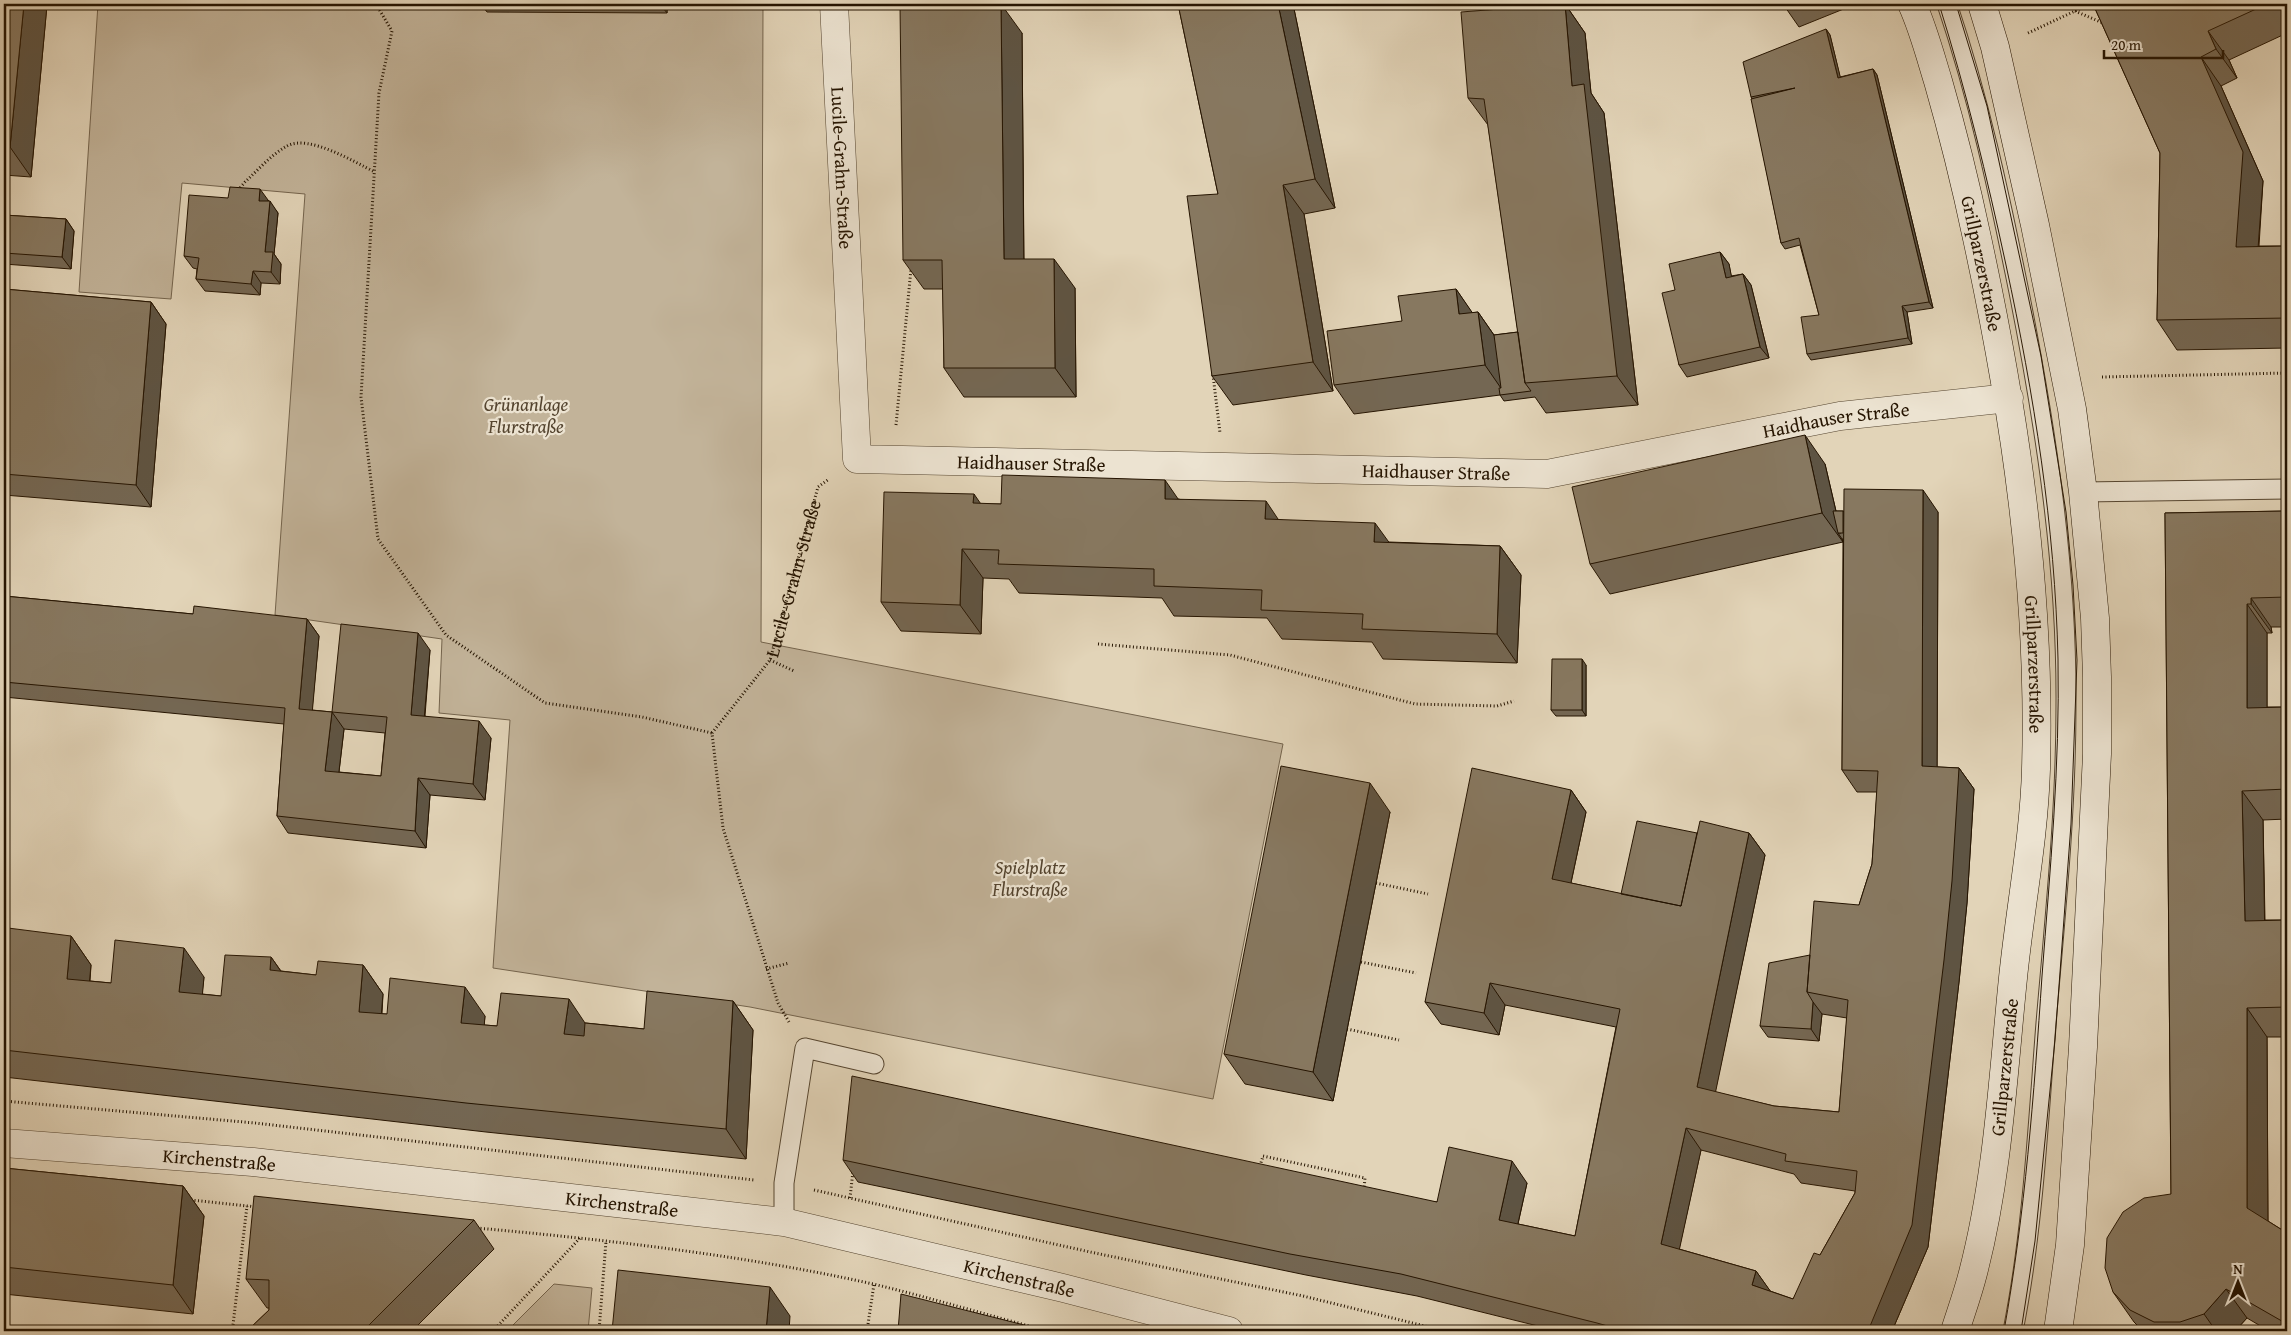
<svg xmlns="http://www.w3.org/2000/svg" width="2291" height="1335" font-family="'Gentium Book Plus',serif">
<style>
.green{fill:#c2b399;stroke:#74644d}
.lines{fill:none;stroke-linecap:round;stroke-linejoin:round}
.lane-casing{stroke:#54442f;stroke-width:21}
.street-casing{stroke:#54442f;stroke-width:29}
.secondary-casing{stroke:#251401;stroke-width:29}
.path{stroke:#251401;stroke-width:3;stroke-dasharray:1 2.5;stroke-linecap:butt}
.lane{stroke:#ece3d1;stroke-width:19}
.street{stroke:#ece3d1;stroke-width:28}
.secondary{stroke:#ece3d1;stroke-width:28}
.tram{stroke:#251401;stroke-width:1}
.wall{fill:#746753;stroke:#251401;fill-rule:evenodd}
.shaded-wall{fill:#5e5443;stroke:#251401}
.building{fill:#877860;stroke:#251401;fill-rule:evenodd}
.labels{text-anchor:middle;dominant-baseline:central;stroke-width:4.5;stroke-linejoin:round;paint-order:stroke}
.street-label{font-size:19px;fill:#251401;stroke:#ece3d1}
.park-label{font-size:19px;font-style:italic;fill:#54442f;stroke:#ece3d1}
</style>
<rect width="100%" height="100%" fill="#e2d4b8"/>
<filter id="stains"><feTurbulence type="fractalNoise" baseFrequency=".004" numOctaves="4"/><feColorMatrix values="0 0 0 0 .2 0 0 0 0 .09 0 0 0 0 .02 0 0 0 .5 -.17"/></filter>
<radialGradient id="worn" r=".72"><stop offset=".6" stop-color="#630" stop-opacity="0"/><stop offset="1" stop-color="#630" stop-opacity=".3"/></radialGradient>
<path class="green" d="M98,4H763L761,642L1283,744L1213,1099L750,1007L493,968L510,720L439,713L442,639L275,615L305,194L182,183L171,299L79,292Z
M554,1284L592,1288L588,1331H507Z"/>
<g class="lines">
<defs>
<path id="lane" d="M1947,4C1979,99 1999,193 2019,292C2046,429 2067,566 2066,706C2066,812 2055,918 2046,1023C2038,1125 2033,1230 2013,1331
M2083,492L2287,489
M784,1222V1183L805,1048L874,1064"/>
<g id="street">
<path id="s2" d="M834,4L857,459L1547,474L1840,416L2009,398"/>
<path id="s3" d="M4,1143L253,1162L784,1222L1063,1288L1229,1331"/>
</g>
<g id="secondary">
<path id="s4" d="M1912,4C1923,28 1930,55 1938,81C1953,133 1966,186 1977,238C2015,414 2041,589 2036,769C2034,839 2020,908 2013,978C2003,1076 1998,1177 1973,1273C1968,1293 1961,1312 1955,1331"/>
<path d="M1982,4L1995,47L2035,225L2072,409L2083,492L2095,618L2097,677V754L2083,1047L2070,1245L2058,1331"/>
</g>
</defs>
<use href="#lane" class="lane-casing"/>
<use href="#street" class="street-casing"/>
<use href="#secondary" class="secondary-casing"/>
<g class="path">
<path d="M376,4L392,31L379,93L361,397L378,539L446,635L545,703L642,717L712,733"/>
<path d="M2075,11L2103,23"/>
<path d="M2028,33L2090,4"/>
<path d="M241,191L240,188L245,182C258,170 272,154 287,146C309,134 354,162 375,172"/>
<path d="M1213,375L1220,433"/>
<path d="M2102,377L2287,373"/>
<path d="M896,425L911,269"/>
<path d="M1098,644L1230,655L1415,704L1497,706L1514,701"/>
<path d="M770,660L794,671"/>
<path d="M1376,883L1428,894"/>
<path d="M1361,962L1416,973"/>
<path d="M766,969L789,963"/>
<path id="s1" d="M789,1022L778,1003L723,828L712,733L770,660L818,487L829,479"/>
<path d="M1347,1029L1399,1040"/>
<path d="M4,1101L255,1123L754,1180"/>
<path d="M1260,1166L1263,1156L1365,1178L1364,1189"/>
<path d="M814,1190L1090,1252L1303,1296L1445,1331"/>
<path d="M850,1198L853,1171"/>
<path d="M191,1200L257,1207"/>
<path d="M477,1228C609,1240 743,1255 873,1284C932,1298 990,1316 1048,1331"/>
<path d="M230,1331L233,1325L247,1206"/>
<path d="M493,1331L581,1237"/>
<path d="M599,1331L606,1241"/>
<path d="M867,1331L874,1284"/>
</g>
<use href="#lane" class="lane"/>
<use href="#street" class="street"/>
<use href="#secondary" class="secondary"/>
<path class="tram" d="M1939,4C1966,90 1987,177 2006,265C2034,395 2055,526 2058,659C2060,765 2050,871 2042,976C2034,1095 2025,1214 2004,1331
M1956,4L1987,106L2041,356L2066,512L2073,585L2077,660L2071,824L2055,1040L2035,1241L2021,1331"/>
</g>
<path class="wall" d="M4,4H46L47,5L31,177L4,175Z
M481,4H667V13L487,12Z
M1178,4H1293L1335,208L1304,214L1333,391L1233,405L1212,376L1218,194Z
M1565,4L1585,33L1591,93L1604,113L1638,405L1546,413L1535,397L1504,401L1500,395L1354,414L1334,385L1402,321L1456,289L1472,313L1478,312L1494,335L1518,332L1488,125L1468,98Z
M1783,4H1856L1799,27Z
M2093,4H2287V33L2229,60L2237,78L2221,86L2263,181L2259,246H2287V348L2177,350L2157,320L2160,153Z
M1826,29L1830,35L1840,77L1873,69L1877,75L1933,308L1907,312L1912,344L1811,360L1807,354L1819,315L1800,245L1785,249L1781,243L1752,99L1751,97Z
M1022,33L1024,259L1075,288L1076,397H964L944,368L943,289H924L903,260Z
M268,200L278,213L274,254L281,264L280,284L261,283L260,295L205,291L196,279L197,269L193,268L184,256Z
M4,215L66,219L74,231L71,269L4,264Z
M1720,252L1729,264L1731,276L1743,274L1751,285L1769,358L1687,377L1679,365L1675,290Z
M4,289L151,302L166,324L151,507L4,495Z
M1825,464L1836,511L1938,512L1937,767L1959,768L1974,789L1967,903L1959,982L1928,1247L1892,1331H1558L1417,1296L1306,1275L858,1182L843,1160L1437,1202L1527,1183L1518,1224L1575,1236L1616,1027L1505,1005L1499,1035L1441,1024L1425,1002L1571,790L1586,812L1571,883L1621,894L1697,833H1749L1765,855L1715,1092L1774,1106L1839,1112L1847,1018L1822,1014L1819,1041L1768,1037L1760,1026L1810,955L1859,905L1872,864L1877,792H1857L1842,770L1843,539H1842L1843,542L1610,594L1590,564ZM1701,1150L1794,1174L1801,1183L1855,1191V1193L1820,1255L1793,1299L1770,1291L1756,1271L1679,1249Z
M1178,499L1389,542L1500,546L1521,575L1517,663L1383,659L1372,642L1282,639L1267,618L1174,616L1162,598L1019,593L1009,579L983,578L981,634L901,631L881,602L980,504H1001Z
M2287,511V627H2271L2272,633H2267V707H2287V819L2263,820L2265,920H2287V1037H2267L2268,1221L2287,1233V1331H2269L2247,1318L2235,1331H2143L2134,1322L2113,1292L2171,1194L2165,513Z
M4,596L193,614L307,619L319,636L312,710L332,712L430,650L425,716L491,738L485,800L430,795L426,848L288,833L277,816L284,724L4,697ZM344,729L385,733L381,776L339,772Z
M1586,665V716H1556L1551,710Z
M1390,812L1333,1101L1245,1084L1224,1054Z
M71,936L91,965L90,981L111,983L204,977L202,994L221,996L271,957L281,971L316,975L363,965L383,994L382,1014L485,1016L484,1025L497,1026L586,1023L644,1029L733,1001L753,1030L746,1159L486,1132L4,1077V969Z
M4,1168L183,1186L204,1216L193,1314L4,1294Z
M474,1220L494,1249L412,1331H247L269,1310V1308H267L246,1279Z"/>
<path class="shaded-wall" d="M24,4H46L47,5L31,177L10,147Z
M660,4H667V13Z
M1001,4L1022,33L1024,289L1004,259Z
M1278,4H1293L1335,208L1315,179Z
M1565,4L1585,33L1591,93L1604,113L1638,405L1617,376L1572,86Z
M1826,29L1830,35L1842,84L1838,78Z
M2208,31L2229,60L2237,78L2216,49Z
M2201,57L2221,86L2263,181L2256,276L2236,247Z
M1873,69L1877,75L1933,308L1929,302Z
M1283,185L1304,214L1333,391L1313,362Z
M260,189L268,200L267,212L259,201Z
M270,201L278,213L274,254L281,264L280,284L271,272L265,252Z
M66,219L74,231L71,269L62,257Z
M1720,252L1729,264L1734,289L1726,278Z
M1054,259L1075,288L1076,397L1055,368Z
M253,271L261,283L260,295L251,284Z
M1743,274L1751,285L1769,358L1760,347Z
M1456,289L1476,318L1459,314Z
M151,302L166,324L151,507L136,485Z
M1902,306L1907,312L1912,344L1908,338Z
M1478,312L1498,341L1505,394L1485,365Z
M1805,435L1825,464L1841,533H1838L1842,539L1843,542L1822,513Z
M1165,480L1185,509L1165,499Z
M1923,490L1938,512L1937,788L1922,766Z
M974,494L994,523L973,503Z
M1266,501L1286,531L1265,519Z
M1375,523L1396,552L1374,542Z
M1500,546L1521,575L1517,663L1497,634Z
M962,549L983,578L981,634L960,605Z
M2251,598L2271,627L2272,633L2251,604Z
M2247,604L2267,633V737L2247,708Z
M307,619L319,636L311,726L299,709Z
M418,633L430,650L423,732L411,715Z
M1582,659L1586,665V716L1582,710Z
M332,712L344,729L337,788L325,771Z
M479,721L491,738L485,800L473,784Z
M1959,768L1974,789L1967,903L1959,982L1928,1247L1892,1331H1868Z
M418,778L430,795L426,848L415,831Z
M1370,783L1390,812L1333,1101L1313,1072Z
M1571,790L1586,812L1567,901L1552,879Z
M2242,791L2263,820L2265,950L2245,921Z
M1749,833L1765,855L1712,1109L1697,1087Z
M71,936L91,965L87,1008L67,979Z
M184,948L204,977L200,1021L179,992Z
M271,957L291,986L270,970Z
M363,965L383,994L379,1041L359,1012Z
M1490,983L1505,1005L1499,1035L1484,1013Z
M465,987L485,1016L482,1052L461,1023Z
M569,999L589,1029L585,1063L564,1034Z
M733,1001L753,1030L746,1159L726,1129Z
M1813,1002L1822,1014L1819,1041L1811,1029Z
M2247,1008L2267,1037L2268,1237L2247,1208Z
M1686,1128L1701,1150L1676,1265L1661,1244Z
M1512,1161L1527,1183L1514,1241L1499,1220Z
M183,1186L204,1216L193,1314L173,1285Z
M1756,1271L1771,1292L1752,1285Z
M770,1287L790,1316L789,1331H766Z
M2226,1289L2247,1318L2235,1331H2216L2204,1314Z"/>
<path class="building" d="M4,4H24L10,147H4Z
M1001,4L1004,259H1054L1055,368H944L942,260H903L900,5Z
M1178,4H1278L1315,179L1283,185L1313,362L1212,376L1187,196L1218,194Z
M1565,4L1572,86L1584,84L1617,376L1525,383L1484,99L1468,98L1461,12Z
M2093,4H2267L2208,31L2216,49L2201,57L2243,152L2236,247L2287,246V318L2157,320L2160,153Z
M1826,29L1838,78L1873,69L1929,302L1902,306L1908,338L1807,354L1801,317L1819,315L1799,238L1781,243L1751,99L1795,88L1751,97L1743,62Z
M230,187L260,189L259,201H270L265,252H273L271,272L253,271L251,284L196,279L199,258L184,256L189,195L228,198Z
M4,215L66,219L62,257L4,253Z
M1720,252L1726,278L1743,274L1760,347L1679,365L1662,293L1675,290L1669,264Z
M4,289L151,302L136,485L4,474Z
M1456,289L1459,314L1478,312L1485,365L1334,385L1327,331L1402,321L1398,296Z
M1518,332L1525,383L1531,391L1500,395L1499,388H1501L1494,335Z
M1805,435L1822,513L1590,564L1572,487Z
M1002,475L1165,480V499L1266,501L1265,519L1375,523L1374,542L1500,546L1497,634L1362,629L1363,614L1261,610L1262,590L1154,586V569L998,564L999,550L962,549L960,605L881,602L884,492L974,494L973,503L1001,504Z
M1844,489L1923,490L1922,766L1959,768L1952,881L1944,960L1912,1225L1868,1331H1625L1597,1323L1401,1274L1290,1254L843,1160L852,1076L1437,1202L1449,1147L1512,1161L1499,1220L1575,1236L1620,1009L1490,983L1484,1013L1425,1002L1472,768L1571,790L1552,879L1681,906L1700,821L1749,833L1697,1087L1774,1106L1839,1112L1848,1000L1807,992L1814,901L1859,905L1872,864L1878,771L1842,770ZM1686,1128L1786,1154L1785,1161L1857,1171L1855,1193L1820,1255L1814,1253L1793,1299L1752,1285L1756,1271L1661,1244Z
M1833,511H1843V533H1838Z
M2287,511V597L2251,598V604H2247V708L2287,707V789L2242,791L2245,921L2287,920V1007L2247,1008V1208L2287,1233V1324L2226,1289L2204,1314L2180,1322H2154L2130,1310L2113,1292L2105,1268L2107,1238L2123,1212L2144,1198L2171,1194L2165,513Z
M4,596L193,614L194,606L307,619L299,709L332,712L341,624L418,633L411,715L479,721L473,784L418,778L415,831L277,816L285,708L4,682ZM332,712L387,717L381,776L325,771Z
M1552,659H1582V710H1551Z
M1281,766L1370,783L1313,1072L1224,1054Z
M1637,821L1697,833L1681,906L1621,894Z
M8,928L71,936L67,979L111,983L115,940L184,948L179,992L221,996L225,955L271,957L270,970L316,975L318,961L363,965L359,1012L387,1014L390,978L465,987L461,1023L497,1026L501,993L569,999L564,1034L584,1036L585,1023L644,1029L647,991L733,1001L726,1129L466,1103L4,1050V969Z
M1810,955L1807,992L1813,1002L1811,1029L1760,1026L1769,963Z
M4,1168L183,1186L173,1285L4,1267Z
M254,1196L474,1220L363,1331H247L269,1310V1280L246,1279Z
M618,1270L770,1287L766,1331H612Z
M901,1294L1048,1331H898Z"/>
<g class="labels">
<g class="street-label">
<text stroke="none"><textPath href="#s2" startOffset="164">Lucile-Grahn-Straße</textPath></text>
<text stroke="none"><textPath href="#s4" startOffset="269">Grillparzerstraße</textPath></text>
<text stroke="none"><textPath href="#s2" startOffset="1440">Haidhauser Straße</textPath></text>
<text stroke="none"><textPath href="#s2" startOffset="630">Haidhauser Straße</textPath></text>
<text stroke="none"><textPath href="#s2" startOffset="1035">Haidhauser Straße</textPath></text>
<text stroke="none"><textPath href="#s1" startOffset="479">Lucile-Grahn-Straße</textPath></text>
<text stroke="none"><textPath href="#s4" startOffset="674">Grillparzerstraße</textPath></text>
<text transform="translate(2004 1067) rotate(-84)">Grillparzerstraße</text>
<text stroke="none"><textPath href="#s3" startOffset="216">Kirchenstraße</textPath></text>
<text stroke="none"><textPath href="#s3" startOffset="621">Kirchenstraße</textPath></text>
<text stroke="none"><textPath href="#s3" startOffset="1026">Kirchenstraße</textPath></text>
</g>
<g class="park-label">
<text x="526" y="404">Grünanlage<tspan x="526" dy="22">Flurstraße</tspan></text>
<text x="1030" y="867">Spielplatz<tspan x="1030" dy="22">Flurstraße</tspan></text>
</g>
</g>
<rect width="2291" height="1335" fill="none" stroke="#e2d4b8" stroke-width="20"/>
<rect x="5" y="5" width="2281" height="1325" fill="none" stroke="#251401" stroke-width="2.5"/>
<rect x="10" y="10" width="2271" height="1315" fill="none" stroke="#251401"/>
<g transform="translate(2238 1282)" stroke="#ece3d1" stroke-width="4" paint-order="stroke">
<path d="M0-4L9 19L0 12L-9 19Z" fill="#251401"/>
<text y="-8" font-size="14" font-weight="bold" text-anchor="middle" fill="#251401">N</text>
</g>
<path d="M2104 50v8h119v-8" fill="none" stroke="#251401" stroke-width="2.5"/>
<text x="2111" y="50" font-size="15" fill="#251401" stroke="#ece3d1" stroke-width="4" paint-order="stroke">20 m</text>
<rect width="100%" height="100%" filter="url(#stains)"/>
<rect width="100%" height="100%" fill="url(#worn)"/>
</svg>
